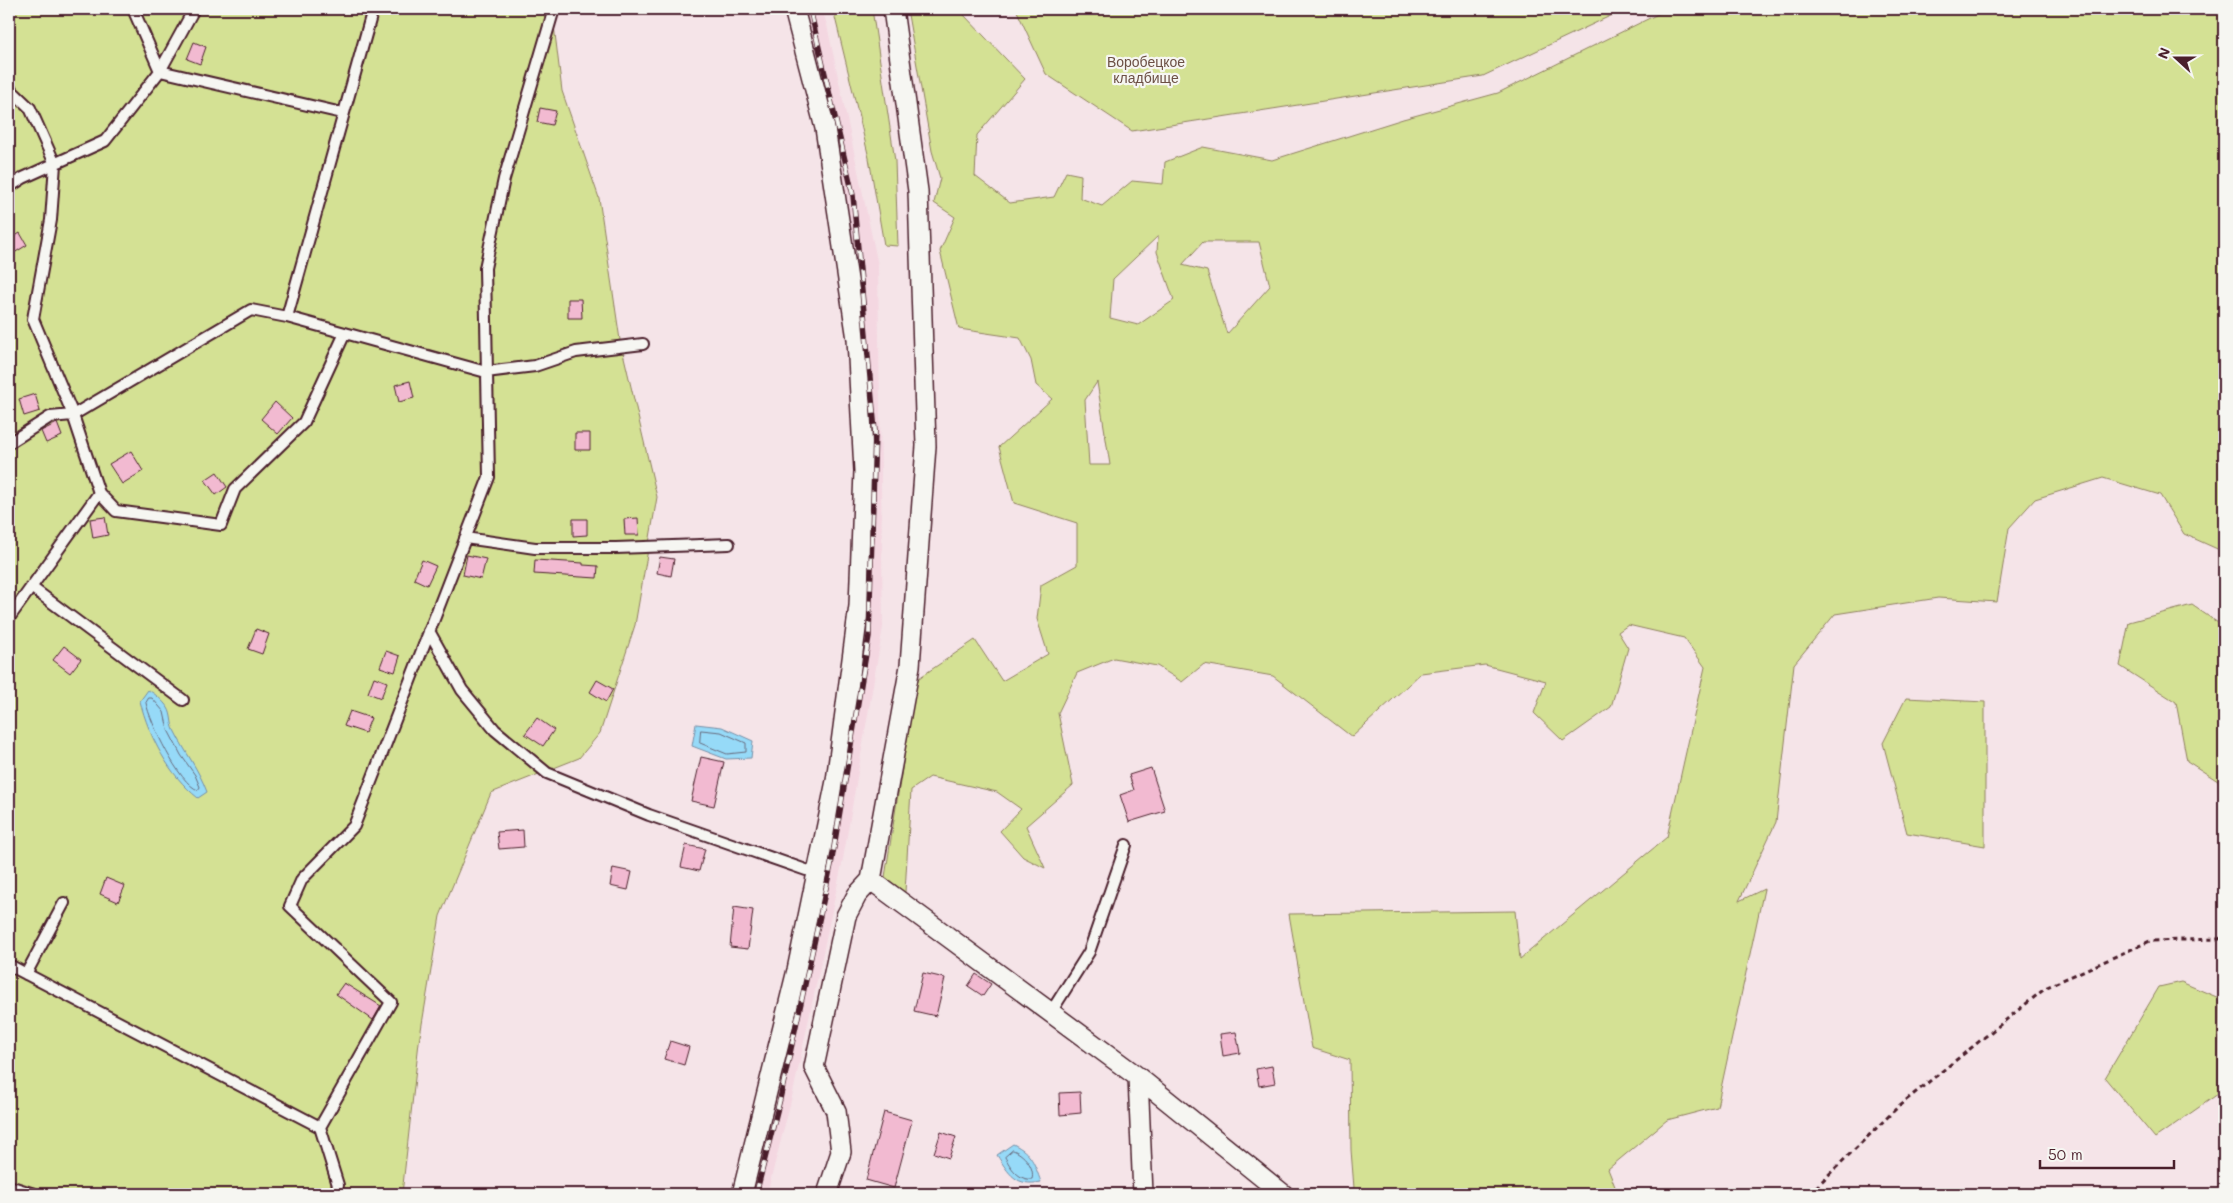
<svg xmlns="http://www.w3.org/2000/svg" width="2233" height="1203" font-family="Mali,sans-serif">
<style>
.built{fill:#f4d7e1}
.green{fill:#d4e194;stroke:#8f8060;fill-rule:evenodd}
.water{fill:#96daf8;stroke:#788fa6}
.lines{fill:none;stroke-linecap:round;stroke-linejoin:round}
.shore{stroke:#686a7d;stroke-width:1}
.building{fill:#f2bad1;stroke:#4a1f2b}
.lane-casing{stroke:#4a1f2b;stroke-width:14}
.street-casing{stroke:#4a1f2b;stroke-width:22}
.path{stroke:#4a1f2b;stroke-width:3;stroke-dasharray:5 4;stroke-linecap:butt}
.lane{stroke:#f6f6f2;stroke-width:10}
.street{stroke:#f6f6f2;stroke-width:19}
.rail-casing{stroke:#4a1f2b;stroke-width:5.5}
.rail{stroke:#f6f6f2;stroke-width:4;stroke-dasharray:11;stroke-linecap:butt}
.labels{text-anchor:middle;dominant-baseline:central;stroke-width:4.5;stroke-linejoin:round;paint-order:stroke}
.park-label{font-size:14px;fill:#6c5045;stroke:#f6f6f2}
</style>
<rect width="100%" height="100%" fill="#f5e4e8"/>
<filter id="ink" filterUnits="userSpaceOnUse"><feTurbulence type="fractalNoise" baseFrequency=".02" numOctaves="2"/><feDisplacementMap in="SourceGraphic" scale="10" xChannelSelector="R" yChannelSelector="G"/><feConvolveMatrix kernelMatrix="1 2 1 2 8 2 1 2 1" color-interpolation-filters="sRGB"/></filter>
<g filter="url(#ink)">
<path class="built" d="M801,9H822L827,25L878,265L883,627L843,859L793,1093L767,1194H745L824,865L869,472Z"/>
<path class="green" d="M9,9H552L562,91L599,198L620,340L657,497L635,625L600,733L579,758L491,793L440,916L419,1042L402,1194H9Z
M833,9H872L895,161L898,246L884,245L869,158Z
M907,9H965L964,15L1025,79L977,135L975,176L1010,203L1054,197L1066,172L1081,175L1080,198L1102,206L1132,181L1163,184L1165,162L1203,147L1272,160L1403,119L1498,93L1668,9H2224V552L2184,534L2160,495L2103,478L2035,499L2009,528L1997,602L1938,598L1835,614L1794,664L1776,822L1739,901L1764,889L1717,1107L1667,1120L1608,1169L1618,1194H1341L1354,1188L1351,1150L1350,1060L1312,1048L1289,914L1515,911L1520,959L1667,837L1705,667L1684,638L1628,625L1618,632L1628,648L1611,707L1563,741L1534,713L1546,681L1485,665L1421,673L1352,737L1273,676L1204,664L1182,682L1157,666L1114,658L1077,673L1058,713L1073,785L1026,826L1045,868L1023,857L1000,831L1021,809L997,792L930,777L911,790L905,892L885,877L916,680L975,640L1002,681L1048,654L1037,619L1041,585L1077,565V523L1014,503L999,447L1052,399L1036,385L1031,360L1020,338L959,329L940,251L955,217L934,203L940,178L932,151ZM1158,236L1157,252L1174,300L1138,325L1110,318L1113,279ZM1203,242H1259L1270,286L1227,334L1207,271L1182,265ZM1097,382L1110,465H1089L1085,400Z
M1016,9H1625L1483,76L1132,131L1046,74Z
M2192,605L2224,627V785L2187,761L2176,702L2120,666L2129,622Z
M1906,698L1985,702V846L1907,833L1883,743Z
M2181,982L2219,998L2218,1094L2155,1138L2105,1078L2159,987Z"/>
<path class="water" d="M148,690C156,694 163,701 168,708C172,714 171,724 174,730C185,752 199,770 207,792L198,798C169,775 149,737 140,701Z
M696,724L722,727L753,741L751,758L726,759L692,746Z
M1013,1144C1032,1153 1034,1163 1041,1182C1016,1187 1009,1174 997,1155Z"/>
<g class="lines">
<path class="shore" d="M149,698H152L164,712L168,730L181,755L195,775L200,787L198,790C179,784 150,722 146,703Z
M701,730L721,732L746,743V752L727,754L700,743Z
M1013,1150C1024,1154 1035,1167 1032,1179C1019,1181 1010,1167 1005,1157Z"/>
</g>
<path class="building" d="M194,42L206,47L200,64L187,59Z
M540,108L556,111L552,125L537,122Z
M20,233L27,245L14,253L9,240Z
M568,299H581L582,318H568Z
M410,381L414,398L399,402L395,385Z
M35,394L40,411L24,416L19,399Z
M275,402L292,418L278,434L261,419Z
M57,423L62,436L46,443L41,431Z
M575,433H590V450H575Z
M131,451L143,471L122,484L109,464Z
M217,472L227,487L216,495L205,480Z
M105,517L108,535L93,538L90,519Z
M638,518L639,535H625L624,519Z
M573,519H587V535L573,536Z
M467,555L486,559L481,579L463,575Z
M660,557L674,559L671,576L657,573Z
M422,560L436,566L427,585L414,579Z
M535,560L583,563V565L598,566L597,578L534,574Z
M256,629L269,634L262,654L248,649Z
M64,646L81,659L70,673L53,660Z
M386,651L400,656L395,672L380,667Z
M374,677L387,682L381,698L368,693Z
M597,680L613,689L606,702L590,692Z
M350,711L371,718L365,733L344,726Z
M537,718L554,730L543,746L525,734Z
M701,757L724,762L714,806L691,801Z
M1151,768L1165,811L1129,822L1120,795L1134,790L1129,775Z
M523,830L524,847L499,849L497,832Z
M686,845L705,849L699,871L681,867Z
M613,868L632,872L628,890L610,886Z
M106,878L125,886L118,902L100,894Z
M734,907L753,910L748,949L730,947Z
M923,973L945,978L936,1016L914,1011Z
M976,974L991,984L983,996L968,986Z
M344,983L381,1006L373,1020L336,994Z
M1236,1032L1240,1053L1223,1056L1220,1034Z
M670,1041L689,1047L684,1065L664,1059Z
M1272,1066L1275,1083L1259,1086L1256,1069Z
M1080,1092L1081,1113L1060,1115L1059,1093Z
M884,1112L912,1120L894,1188L866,1180Z
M941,1132L956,1137L949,1158L934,1153Z"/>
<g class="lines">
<defs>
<path id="lane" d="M133,9L160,71L342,113
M9,88L30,108L55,164L51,220L33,319L73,415L99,493L9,618
M9,187L23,178L105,141L160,71L194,9
M287,317L373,9
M9,443L50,417L73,415L251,310L287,317L486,372L535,366L576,352L643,344
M99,493L116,511L221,525L235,489L304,422L345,333
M465,538L535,548H616L729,544
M31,587L183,700
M429,631L462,690L495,730L547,773L649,815L806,870
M9,965L320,1127L338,1185L335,1194
M26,974L64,903
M1051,1012L1089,952L1126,845
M320,1127L391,1002L290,906L302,879L354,826L489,477L485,268L504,179L554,9
M9,1186L34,1194"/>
<path id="street" d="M893,9L918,191L926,446L910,666L871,880L1138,1077L1283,1194
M1138,1077L1143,1194
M742,1194L797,970L836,781L859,606L864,471L857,339L825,128L794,9
M827,1194L841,1152L836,1111L814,1067L846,916L857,895L871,880"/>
</defs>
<use href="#lane" class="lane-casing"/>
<use href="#street" class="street-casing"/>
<path class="path" d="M1809,1194L1900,1105L2047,987L2150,941L2219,939L2224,936"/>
<use href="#lane" class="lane"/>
<use href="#street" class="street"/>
<defs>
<path id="rail" d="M756,1194L780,1099L831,865L869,636L875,431L853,195L810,9"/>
</defs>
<use href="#rail" class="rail-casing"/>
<use href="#rail" class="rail"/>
</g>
</g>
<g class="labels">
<g class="park-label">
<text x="1146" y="61">Воробецкое<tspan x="1146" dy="16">кладбище</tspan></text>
</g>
</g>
<rect width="2233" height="1203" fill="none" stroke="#f6f6f2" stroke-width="30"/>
<rect x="15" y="15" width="2203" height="1173" fill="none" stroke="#4a1f2b" stroke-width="2" filter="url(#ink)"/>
<g transform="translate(2176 58) rotate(291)" stroke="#f6f6f2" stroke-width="4" paint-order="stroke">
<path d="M0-4L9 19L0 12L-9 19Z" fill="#4a1f2b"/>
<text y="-8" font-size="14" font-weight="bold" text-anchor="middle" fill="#4a1f2b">N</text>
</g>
<path d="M2040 1160v8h134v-8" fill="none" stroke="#4a1f2b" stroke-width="2.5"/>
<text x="2048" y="1160" font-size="15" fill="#4a1f2b" stroke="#f6f6f2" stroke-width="4" paint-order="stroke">50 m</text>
</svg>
